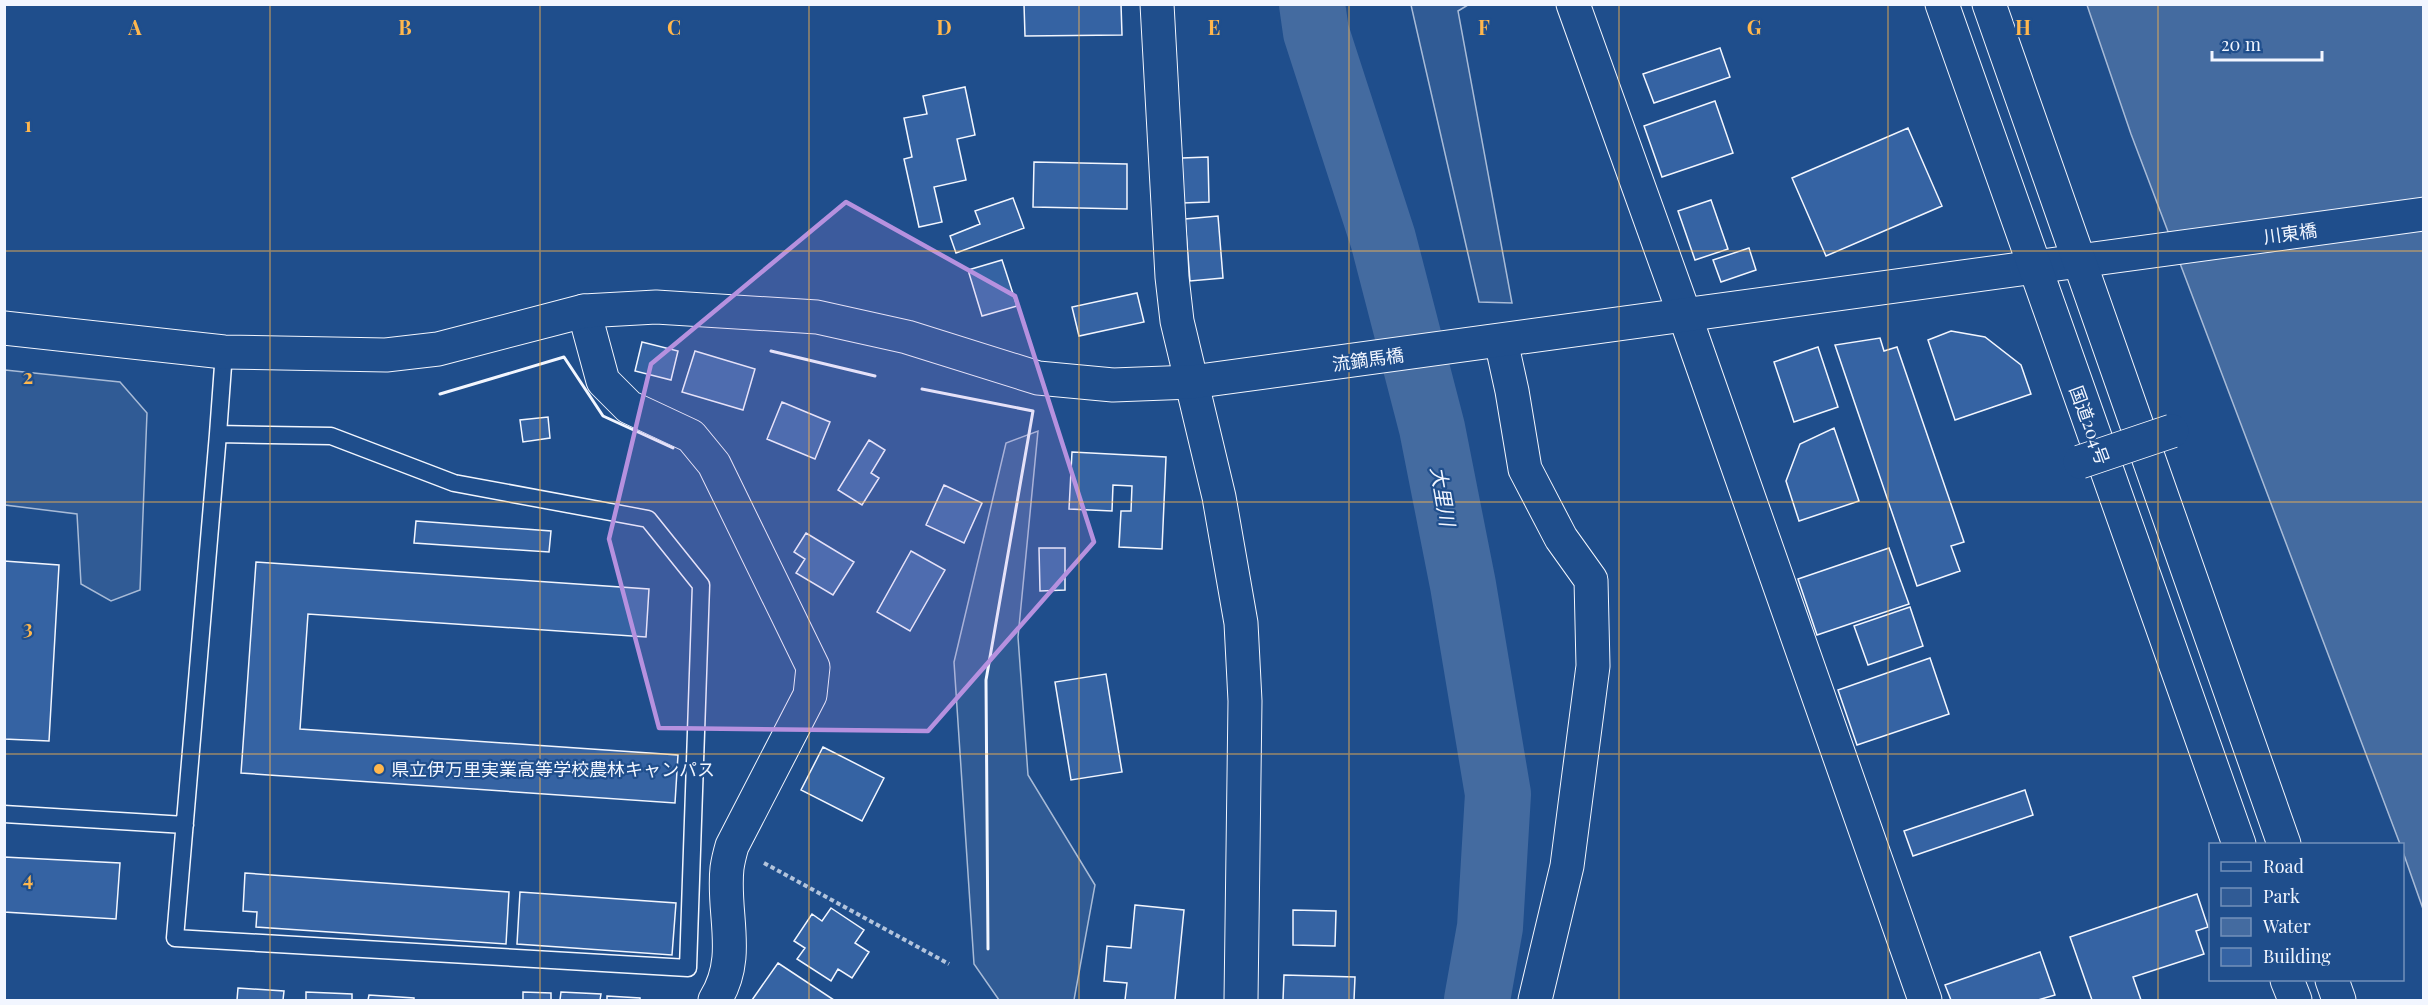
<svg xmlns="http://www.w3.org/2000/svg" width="2428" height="1005" font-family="'Playfair Display','Noto Sans JP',serif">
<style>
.green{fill:#305b95;stroke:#a8bbd7;stroke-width:1.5}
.water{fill:#446ba0;stroke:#a8bbd7;stroke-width:1.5}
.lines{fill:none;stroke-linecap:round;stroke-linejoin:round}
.river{stroke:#446ba0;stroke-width:66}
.building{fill:#3563a3;stroke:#f2f6ff;stroke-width:1.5}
.lane-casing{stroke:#f2f6ff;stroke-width:19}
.street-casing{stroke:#f2f6ff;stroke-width:35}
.secondary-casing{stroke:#f2f6ff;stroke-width:35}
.highway-casing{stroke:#f2f6ff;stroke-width:35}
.path{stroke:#b3c4dc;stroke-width:4;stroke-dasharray:4.5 3;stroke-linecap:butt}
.lane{stroke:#1f4e8c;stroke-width:16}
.street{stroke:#1f4e8c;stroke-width:33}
.secondary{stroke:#1f4e8c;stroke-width:33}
.highway{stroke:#1f4e8c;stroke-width:33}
.street-bridge-casing{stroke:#f2f6ff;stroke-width:35;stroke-linecap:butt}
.street-bridge{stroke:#1f4e8c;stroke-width:33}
.wall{stroke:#f2f6ff;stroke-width:3}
.marked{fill:#b691df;fill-opacity:0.2;stroke:#b691df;stroke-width:4.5;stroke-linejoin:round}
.grid{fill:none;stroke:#ffb74d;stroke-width:1.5;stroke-opacity:0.55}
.poi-dot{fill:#ffb74d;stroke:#1f4e8c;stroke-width:2}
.labels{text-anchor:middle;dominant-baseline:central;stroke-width:4.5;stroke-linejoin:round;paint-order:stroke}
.street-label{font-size:18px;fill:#f2f6ff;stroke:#1f4e8c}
.poi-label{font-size:18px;fill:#f2f6ff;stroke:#1f4e8c;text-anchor:start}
.water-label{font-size:20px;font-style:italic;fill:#f2f6ff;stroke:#1f4e8c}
.grid-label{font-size:20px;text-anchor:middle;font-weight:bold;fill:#ffb74d;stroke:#1f4e8c;stroke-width:4.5;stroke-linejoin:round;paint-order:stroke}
</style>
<rect width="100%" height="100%" fill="#1f4e8c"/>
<path class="green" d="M1411,5H1468L1458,11L1512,303L1479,302Z
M5,370L120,382L147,413L140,590L111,601L81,584L77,514L5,505Z
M1038,431L1018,637L1028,775L1095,885L1074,1000H999L974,964L954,662L1006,443Z"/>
<path class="water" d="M2087,5H2423V909L2403,852L2402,844H2400L2131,134Z"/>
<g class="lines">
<path class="river" d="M1312,4L1316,32L1383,239L1432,428L1463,585L1498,794L1490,927L1477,1000"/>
</g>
<path class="building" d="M1024,4H1121L1122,35L1025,36Z
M1720,48L1730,77L1654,103L1643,74Z
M965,87L975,135L957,139L966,180L934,187L942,222L919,227L904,159L912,157L904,118L927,114L923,96Z
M1715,101L1733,153L1662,177L1644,126Z
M1908,128L1942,206L1826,256L1792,178Z
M1208,157L1209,202L1183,203L1182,158Z
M1034,162L1127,164V209L1033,207Z
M1013,198L1024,228L956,253L950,236L980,224L975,211Z
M1711,200L1728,249L1695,260L1678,211Z
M1218,216L1223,278L1190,281L1185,219Z
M1749,248L1756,270L1721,282L1713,260Z
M1002,260L1017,306L982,316L968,270Z
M1137,293L1144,322L1079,336L1072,307Z
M1951,331L1985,337L2021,365L2031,394L1955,420L1928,340Z
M1880,338L1884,351L1897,347L1964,542L1951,546L1960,571L1917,586L1835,345Z
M642,342L678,351L671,380L635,371Z
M1818,347L1838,407L1794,422L1774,362Z
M695,351L755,369L743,410L682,392Z
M782,402L830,422L815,459L767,439Z
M548,417L550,438L523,442L520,420Z
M1834,428L1859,501L1799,521L1786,481L1800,444Z
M869,440L885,450L871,473L879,478L862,505L838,490Z
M1072,452L1166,457L1162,549L1119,547L1121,511H1131L1132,486L1113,485L1112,511L1069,509Z
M944,485L982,503L964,543L926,525Z
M416,521L551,531L549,552L414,543Z
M806,533L854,562L833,595L796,573L805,559L794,552Z
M1039,548H1065V590L1040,591Z
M1889,548L1909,604L1817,635L1798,579Z
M911,551L945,570L910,631L877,612Z
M4,561L59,565L49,741L4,739Z
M256,562L649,589L646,637L308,614L300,729L678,755L675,803L241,773Z
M1910,607L1923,646L1868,665L1854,626Z
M1930,658L1949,714L1857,745L1838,690Z
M1106,674L1122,772L1071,780L1055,682Z
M823,747L884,778L862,821L801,790Z
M2025,790L2033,815L1913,856L1904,831Z
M4,857L120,863L116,919L4,912Z
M245,873L509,892L506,944L256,927L257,912L243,911Z
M520,892L676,903L672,955L517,944Z
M2197,894L2208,927L2196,931L2204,954L2133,977L2141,1000H2092L2070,937Z
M1135,905L1184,910L1175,1000H1125L1127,983L1104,981L1107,946L1131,948Z
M831,908L864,930L855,943L869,952L852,978L838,969L831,981L797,959L805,948L794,941L812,914L822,921Z
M1293,910L1336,911L1335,946L1293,945Z
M2040,952L2055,995L2038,1000H1951L1945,985Z
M778,963L834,1000H752Z
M1284,975L1355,977L1354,1000H1283Z
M238,988L284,991L283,1000H237Z
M306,992L352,994V1000H306Z
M523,992L551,993V1000H523Z
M561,992L601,994L600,1000H560Z
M369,995L414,998V1000H368Z
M607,996L640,998V1000H607Z"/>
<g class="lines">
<defs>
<path id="lane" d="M218,434L331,436L454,483L648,519L701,585L688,968L175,938L218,434L224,352
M4,814L185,825"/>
<path id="street" d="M1157,4L1172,277L1177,321L1219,497L1241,623L1245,701L1241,1000
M1573,4L1685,316L1925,1000
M584,311L603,381L629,407L691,436L714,464L813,667L810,695L732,846C730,853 728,861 727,868C722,914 742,957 715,1000
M1501,341L1512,391L1525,469L1561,538L1591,580L1593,666L1567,866L1535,1000"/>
<path id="secondary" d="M4,328L224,352L386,355L438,349L584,311L656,307L817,317L907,337L1038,378L1113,385L1192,382L2424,214"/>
<path id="highway" d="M1942,4L2239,844
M1989,4L2284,844
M2287,980L2295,1000
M2332,980L2339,1000"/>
</defs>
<use href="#lane" class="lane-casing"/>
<use href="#street" class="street-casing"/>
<use href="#secondary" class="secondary-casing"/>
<use href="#highway" class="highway-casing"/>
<path class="path" d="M764,863L949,964"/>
<use href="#lane" class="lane"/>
<use href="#street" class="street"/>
<use href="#secondary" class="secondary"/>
<use href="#highway" class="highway"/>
<defs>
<path id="street-bridge" d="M2080,462L2172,431"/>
</defs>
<use href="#street-bridge" class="street-bridge-casing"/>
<use href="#street-bridge" class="street-bridge"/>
<path class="wall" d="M771,351L875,376
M922,389L1033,411L986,680L988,949
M440,394L564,357L603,416L673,448"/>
</g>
<path class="marked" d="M846,202L1015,296L1094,542L928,731L659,728L609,539L651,364Z"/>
<path class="grid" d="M270,4V1000M540,4V1000M809,4V1000M1079,4V1000M1349,4V1000M1619,4V1000M1888,4V1000M2158,4V1000M4,251H2424M4,502H2424M4,754H2424"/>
<circle class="poi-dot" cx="379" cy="769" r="6"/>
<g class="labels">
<g class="street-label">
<text transform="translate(2290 233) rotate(-8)">川東橋</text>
<text transform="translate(1368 359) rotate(-8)">流鏑馬橋</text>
<text transform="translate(2090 425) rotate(70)">国道204号</text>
</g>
<g class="poi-label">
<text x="391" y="769">県立伊万里実業高等学校農林キャンパス</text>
</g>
<g class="water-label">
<text transform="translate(1444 496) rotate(80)">大里川</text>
</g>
</g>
<g class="grid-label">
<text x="135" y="35">A</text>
<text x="405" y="35">B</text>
<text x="674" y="35">C</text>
<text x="944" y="35">D</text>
<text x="1214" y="35">E</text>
<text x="1484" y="35">F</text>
<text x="1754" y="35">G</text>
<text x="2023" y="35">H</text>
<text x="28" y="132">1</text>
<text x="28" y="384">2</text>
<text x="28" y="635">3</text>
<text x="28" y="886">4</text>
</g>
<rect width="2428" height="1005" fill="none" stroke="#f2f6ff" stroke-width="12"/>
<rect x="2209" y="843" width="195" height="138" fill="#1f4e8c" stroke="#7391ba" stroke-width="1.5"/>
<rect x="2221" y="862" width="30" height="9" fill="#1f4e8c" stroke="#7391ba" stroke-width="1.5"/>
<text x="2263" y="873" font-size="18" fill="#f2f6ff">Road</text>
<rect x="2221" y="888" width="30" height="18" fill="#305b95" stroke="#7391ba" stroke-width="1.5"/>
<text x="2263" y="903" font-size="18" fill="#f2f6ff">Park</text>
<rect x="2221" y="918" width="30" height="18" fill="#446ba0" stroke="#7391ba" stroke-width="1.5"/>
<text x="2263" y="933" font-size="18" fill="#f2f6ff">Water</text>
<rect x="2221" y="948" width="30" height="18" fill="#3563a3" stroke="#7391ba" stroke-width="1.5"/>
<text x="2263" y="963" font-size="18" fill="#f2f6ff">Building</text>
<path d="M2212 51v9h110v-9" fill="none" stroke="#f2f6ff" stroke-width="3"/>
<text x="2221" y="51" font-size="18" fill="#f2f6ff" stroke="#1f4e8c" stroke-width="4.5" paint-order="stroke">20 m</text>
</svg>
